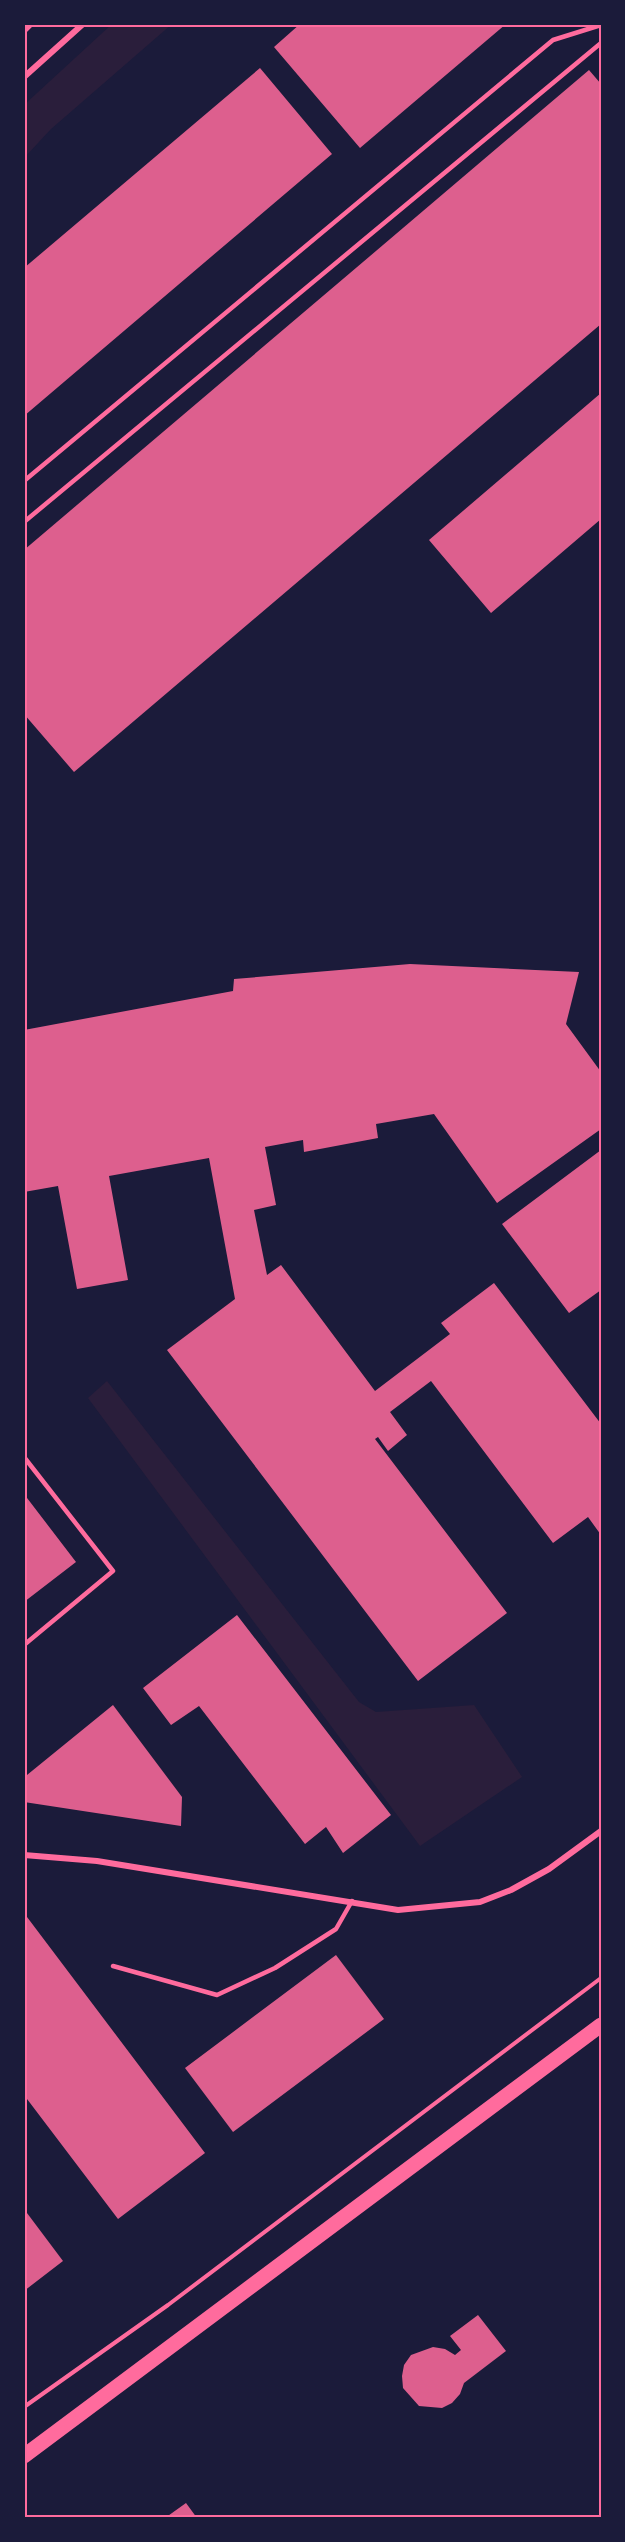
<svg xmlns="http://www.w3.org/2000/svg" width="625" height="2542" font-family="Overpass,sans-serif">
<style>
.green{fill:#2a1e3b}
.building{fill:#dd5f8e}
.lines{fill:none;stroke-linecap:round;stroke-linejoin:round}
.path{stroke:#ff6b9d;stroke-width:4}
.service{stroke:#ff6b9d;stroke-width:4.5}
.minor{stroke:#ff6b9d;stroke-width:6}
.primary{stroke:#ff6b9d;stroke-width:15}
.neatline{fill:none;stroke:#ff6b9d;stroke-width:2}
</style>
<rect width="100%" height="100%" fill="#1b1b3a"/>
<path class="green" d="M112,24H172L51,129L24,158V105Z
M107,1381L359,1702L376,1712L474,1705L522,1777L420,1846L88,1398Z"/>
<path class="building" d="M300,24H506L360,148L274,47Z
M260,68L332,154L24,416V268Z
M589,70L601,84V324L74,772L24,714V550Z
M601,393V519L491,613L429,540Z
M410,964L579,972L566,1024L601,1072V1129L497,1203L434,1114L376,1124L378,1138L304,1152L303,1140L265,1147L276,1205L254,1210L267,1275L281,1265L375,1391L450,1334L441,1323L494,1283L601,1424V1535L588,1517L553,1543L431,1381L390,1412L407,1435L388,1451L378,1437L375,1439L507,1613L418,1681L167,1350L235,1299L209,1158L109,1176L128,1280L77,1289L58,1186L24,1192V1030L233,991L234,979Z
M601,1150V1290L569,1313L502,1224Z
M24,1494L76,1562L24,1602Z
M237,1615L391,1815L343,1853L326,1827L305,1844L199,1706L171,1725L143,1688Z
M113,1705L182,1797L181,1826L24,1802L27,1775Z
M24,1913L205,2153L118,2219L24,2095Z
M336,1955L384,2019L233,2132L185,2068Z
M24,2209L63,2261L24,2291Z
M478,2315L506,2351L464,2383L460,2394L452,2403L442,2408L419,2406L403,2388L402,2376L404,2365L411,2355L433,2347L445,2349L455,2355L461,2350L450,2336Z
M186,2503L197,2518H165Z"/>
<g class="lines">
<path class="path" d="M24,32L32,24
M24,2407L168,2305L601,1978"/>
<path class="service" d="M24,481L553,40L601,25
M24,522L601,43
M24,1457L113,1571L24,1645
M113,1966L217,1995L275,1968L336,1929L352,1901"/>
<path class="minor" d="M24,77L83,24
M24,1855L97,1861L398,1910L480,1902L511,1890L549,1869L601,1831"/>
<path class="primary" d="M24,2456L601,2025"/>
</g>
<rect width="625" height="2542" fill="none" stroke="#1b1b3a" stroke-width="51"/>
<rect x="26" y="26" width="574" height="2490" class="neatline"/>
</svg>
